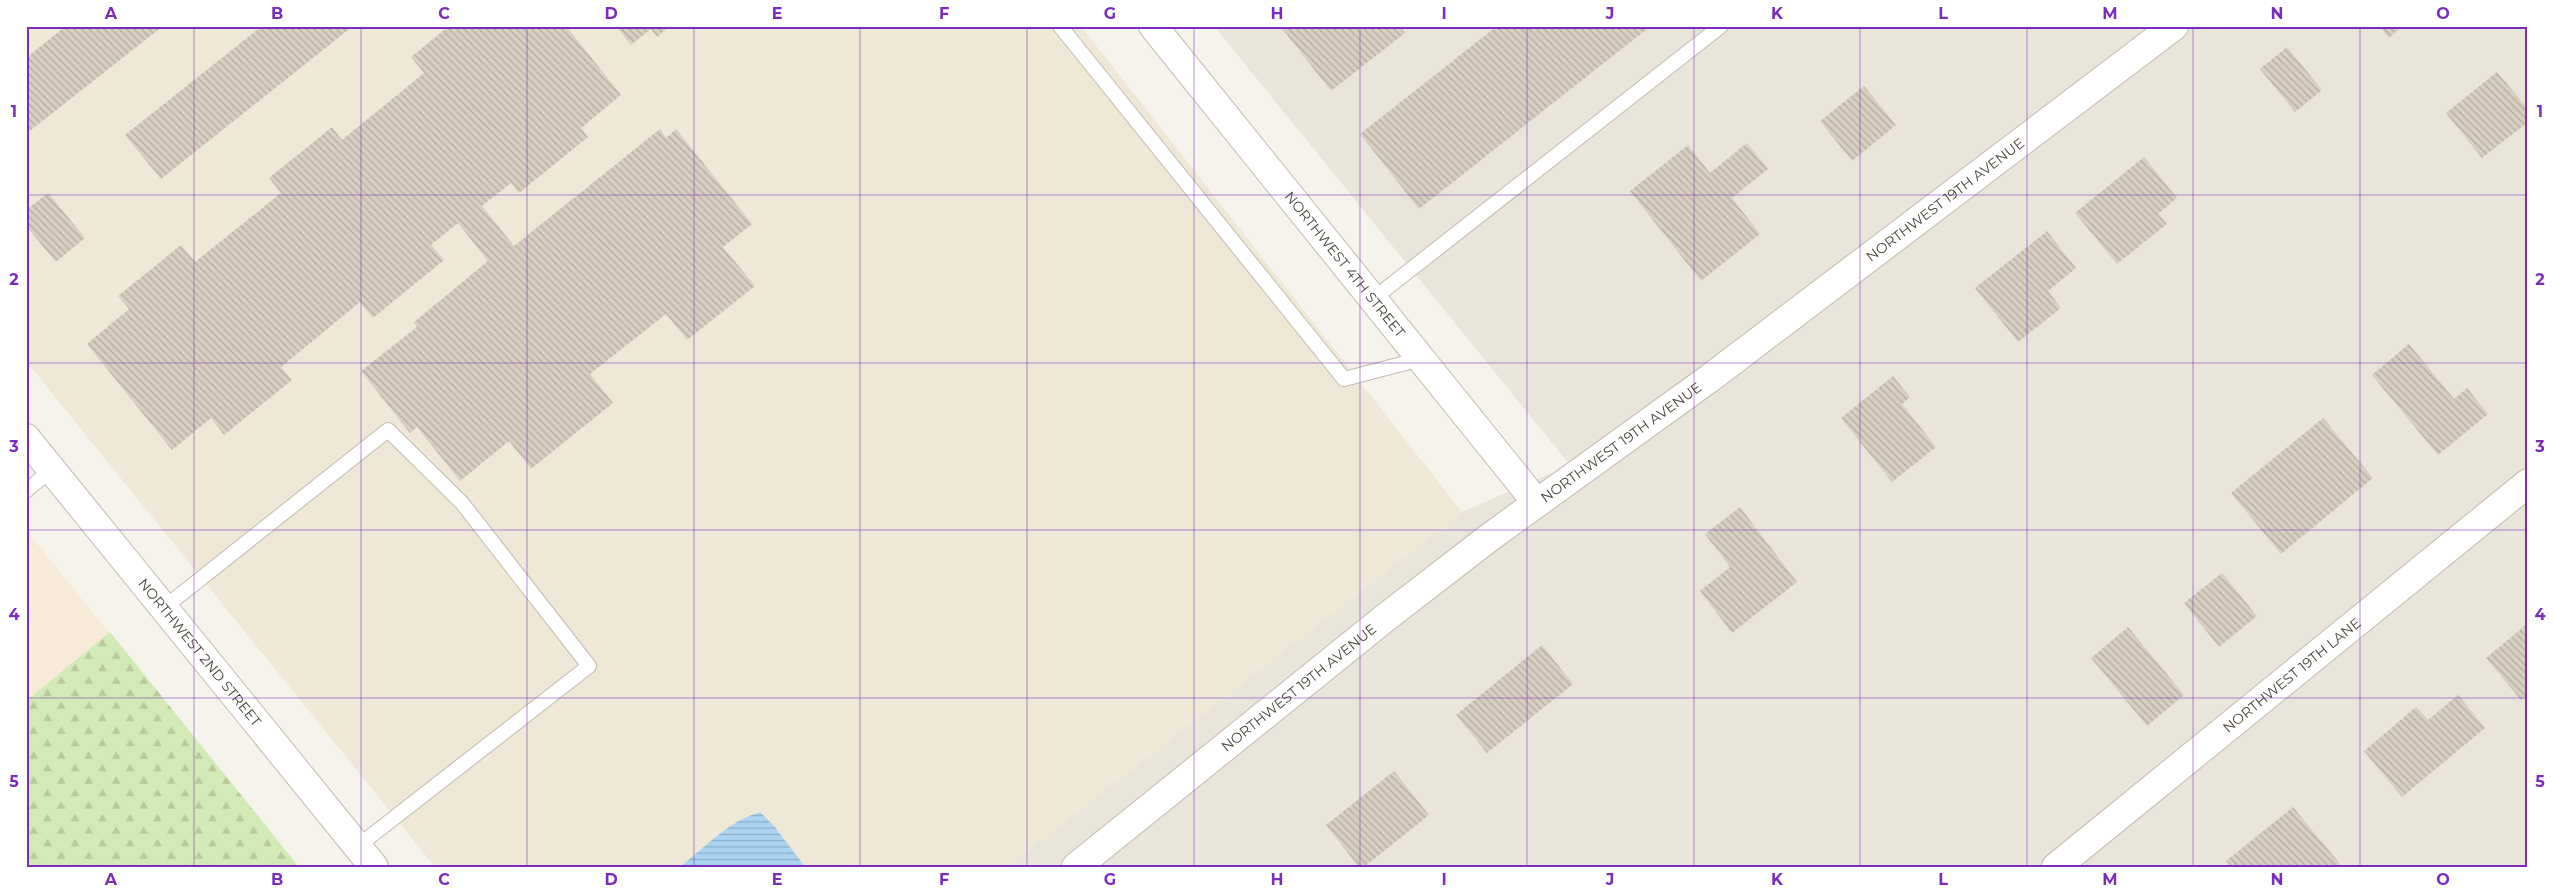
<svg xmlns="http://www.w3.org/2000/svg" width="2554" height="893" font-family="Montserrat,sans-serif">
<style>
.residential{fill:#eae5da}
.commercial{fill:#f7ead8}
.education{fill:#efe8d6}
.forest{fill:url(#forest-firs)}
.water{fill:url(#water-rules)}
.building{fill:url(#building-back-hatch)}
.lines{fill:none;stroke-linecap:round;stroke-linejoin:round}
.service-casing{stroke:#c2bbae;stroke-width:16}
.minor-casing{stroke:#c2bbae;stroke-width:30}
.service{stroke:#fff;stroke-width:14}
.minor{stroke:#fff;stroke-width:28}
.grid{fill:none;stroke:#7b2cbf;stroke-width:1;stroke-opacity:0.55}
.labels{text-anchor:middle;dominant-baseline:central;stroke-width:4.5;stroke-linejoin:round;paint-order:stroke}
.street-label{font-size:14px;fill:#4b4439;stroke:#fff}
.neatline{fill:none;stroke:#7b2cbf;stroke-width:2}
.grid-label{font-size:16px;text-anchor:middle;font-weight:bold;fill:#7b2cbf}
</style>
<defs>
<pattern id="forest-firs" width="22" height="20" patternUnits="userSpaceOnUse" patternTransform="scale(1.25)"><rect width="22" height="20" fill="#d2eab5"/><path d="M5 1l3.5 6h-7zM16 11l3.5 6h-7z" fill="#b6ca9c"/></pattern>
<pattern id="water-rules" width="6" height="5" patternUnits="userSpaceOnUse" patternTransform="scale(1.25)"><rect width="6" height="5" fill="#a9d4f2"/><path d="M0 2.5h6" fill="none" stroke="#8caec5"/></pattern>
<pattern id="building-back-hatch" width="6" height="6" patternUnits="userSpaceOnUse" patternTransform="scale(1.25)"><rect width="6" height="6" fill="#d8cfc1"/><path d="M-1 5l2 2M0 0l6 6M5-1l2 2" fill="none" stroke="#b1aa9e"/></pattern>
</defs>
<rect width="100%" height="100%" fill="#f6f3ec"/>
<path class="residential" d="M1214,26H2521L2528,35V867H1006L1462,512L1570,465Z"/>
<path class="commercial" d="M26,530L299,867H26Z"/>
<path class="education" d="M26,26H1081L1462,512L1006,867H435L26,361Z"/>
<path class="forest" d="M110,632L299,867H26V701Z"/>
<path class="water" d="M760,812L775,827L805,867H680C705,847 729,821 760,812Z"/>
<path class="building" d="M66,26H163L26,134V58Z
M262,26H353L161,179L125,135Z
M449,26H566L621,95L581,128L588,137L519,193L511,183L482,206L514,246L660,129L666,138L676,129L752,224L723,247L755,286L687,340L666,314L590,374L613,403L531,469L509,441L460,481L417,427L410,433L361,371L417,327L414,322L488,261L458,223L431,245L444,260L373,318L360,302L281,367L292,380L224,435L211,418L172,450L87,344L129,309L118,296L181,245L195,262L281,193L269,178L332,127L342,140L424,73L411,57Z
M616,26H670L657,37L651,29L631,45Z
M1280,26H1399L1405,33L1331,91Z
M1497,26H1645L1647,29L1419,209L1360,134Z
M2379,26H2403L2389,38Z
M2287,47L2322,90L2295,112L2260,69Z
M2497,72L2528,109V122L2482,158L2446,113Z
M1864,86L1896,125L1852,161L1820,121Z
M1747,143L1768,169L1732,198L1760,234L1701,281L1630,191L1688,145L1710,173Z
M2144,157L2177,198L2158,214L2167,224L2117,264L2075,213Z
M48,193L85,238L56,262L26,226V210Z
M2047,231L2076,268L2048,291L2061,308L2018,342L1975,288Z
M2409,344L2454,399L2467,388L2488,414L2438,455L2372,375Z
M1893,376L1910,397L1902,404L1936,447L1892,482L1841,418Z
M2323,418L2373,478L2281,554L2231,493Z
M1740,507L1797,582L1732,633L1700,591L1730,567L1705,534Z
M2222,573L2257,616L2219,647L2184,603Z
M2528,623V695L2521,700L2486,658Z
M2128,627L2184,695L2147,726L2091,658Z
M1542,645L1573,684L1487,753L1456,715Z
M2458,695L2485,728L2402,797L2364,751L2416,707L2428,720Z
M1394,771L1429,815L1364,867H1359L1326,825Z
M2293,807L2340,864L2336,867H2231L2226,861Z"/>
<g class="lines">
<defs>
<path id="service" d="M1060,26L1344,379L1421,359
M1373,299L1721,26
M26,491L52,469
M165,607L388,430L462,503L589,666L358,846"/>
<g id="minor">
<path id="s1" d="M1153,26L1537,503"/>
<path id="s2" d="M26,438L374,867"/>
<path id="s3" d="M1076,867L1385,618L1490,537L1710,378L2174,26"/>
<path id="s4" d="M2056,867L2528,483"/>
</g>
</defs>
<use href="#service" class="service-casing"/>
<use href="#minor" class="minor-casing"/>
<use href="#service" class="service"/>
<use href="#minor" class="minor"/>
</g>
<path class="grid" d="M194,26V867M361,26V867M527,26V867M694,26V867M860,26V867M1027,26V867M1194,26V867M1360,26V867M1527,26V867M1694,26V867M1860,26V867M2027,26V867M2193,26V867M2360,26V867M26,195H2528M26,363H2528M26,530H2528M26,698H2528"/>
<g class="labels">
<g class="street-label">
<text stroke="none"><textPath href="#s3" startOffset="1096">NORTHWEST 19TH AVENUE</textPath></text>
<text stroke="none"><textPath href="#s1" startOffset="306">NORTHWEST 4TH STREET</textPath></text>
<text stroke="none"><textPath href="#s3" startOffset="691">NORTHWEST 19TH AVENUE</textPath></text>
<text stroke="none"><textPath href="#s2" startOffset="276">NORTHWEST 2ND STREET</textPath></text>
<text stroke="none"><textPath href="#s4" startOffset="304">NORTHWEST 19TH LANE</textPath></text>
<text stroke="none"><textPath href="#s3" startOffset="286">NORTHWEST 19TH AVENUE</textPath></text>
</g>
</g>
<rect width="2554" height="893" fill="none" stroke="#ffffff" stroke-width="55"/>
<rect x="28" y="28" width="2498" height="838" class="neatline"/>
<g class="grid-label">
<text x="111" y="19">A</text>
<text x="277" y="19">B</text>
<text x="444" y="19">C</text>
<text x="611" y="19">D</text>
<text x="777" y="19">E</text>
<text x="944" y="19">F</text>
<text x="1110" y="19">G</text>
<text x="1277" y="19">H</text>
<text x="1444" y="19">I</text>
<text x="1610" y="19">J</text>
<text x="1777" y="19">K</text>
<text x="1943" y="19">L</text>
<text x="2110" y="19">M</text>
<text x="2277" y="19">N</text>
<text x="2443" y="19">O</text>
<text x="14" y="117">1</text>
<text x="2540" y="117">1</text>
<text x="14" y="285">2</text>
<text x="2540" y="285">2</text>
<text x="14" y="452">3</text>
<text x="2540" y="452">3</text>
<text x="14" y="620">4</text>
<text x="2540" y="620">4</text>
<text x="14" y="787">5</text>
<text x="2540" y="787">5</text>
<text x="111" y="885">A</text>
<text x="277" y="885">B</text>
<text x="444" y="885">C</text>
<text x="611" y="885">D</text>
<text x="777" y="885">E</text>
<text x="944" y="885">F</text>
<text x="1110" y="885">G</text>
<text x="1277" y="885">H</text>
<text x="1444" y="885">I</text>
<text x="1610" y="885">J</text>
<text x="1777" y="885">K</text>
<text x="1943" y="885">L</text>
<text x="2110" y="885">M</text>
<text x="2277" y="885">N</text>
<text x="2443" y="885">O</text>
</g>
</svg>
